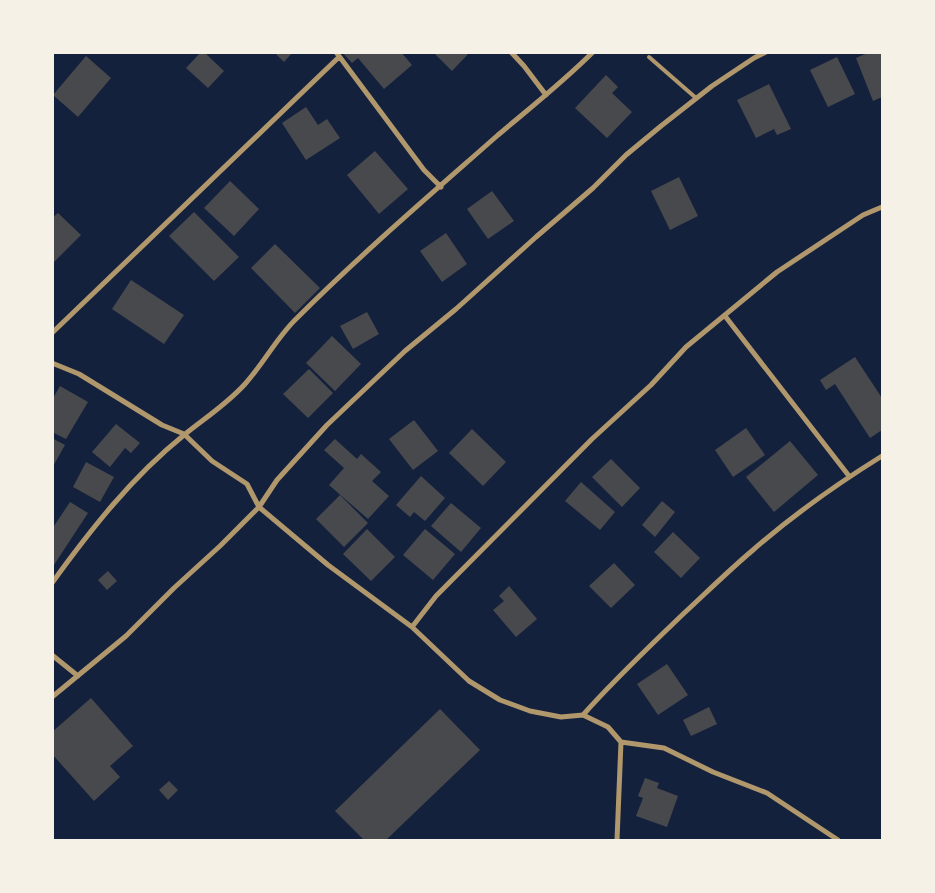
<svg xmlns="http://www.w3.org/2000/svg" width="935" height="893" font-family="'Alegreya Sans',sans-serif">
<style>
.building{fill:#48494c}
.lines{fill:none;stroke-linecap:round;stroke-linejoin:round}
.service{stroke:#b1986c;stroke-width:4}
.minor{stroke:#b1986c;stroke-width:5}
</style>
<rect width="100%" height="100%" fill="#14213d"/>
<path class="building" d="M201,52H204L224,71L208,88L186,68Z
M274,52H293L284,62Z
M342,52H401L412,65L384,89L358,58L352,63Z
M433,52H470L452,71Z
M870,52H882V97L873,101L856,58Z
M86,56L111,78L78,117L53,95Z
M837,57L855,94L828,107L810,70Z
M606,75L618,87L612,93L632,112L607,138L575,108Z
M769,84L791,129L777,135L774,129L756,138L737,100Z
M306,107L318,125L327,119L340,138L306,160L282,123Z
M375,151L408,189L379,214L347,175Z
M679,177L698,216L670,230L651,191Z
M230,181L259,209L234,236L204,208Z
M492,191L514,221L488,239L467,209Z
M194,212L239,257L214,281L169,236Z
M58,213L81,235L52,264V218Z
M446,233L467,264L442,282L420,251Z
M275,244L320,288L295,313L251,268Z
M131,280L184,315L164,344L112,309Z
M367,312L379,334L353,349L340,326Z
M332,336L361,364L335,391L306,363Z
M855,357L882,398V430L870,438L835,384L826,390L820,380Z
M309,369L333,393L308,418L283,394Z
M60,386L88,402L66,439L52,432V400Z
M414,420L438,451L413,470L389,439Z
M116,424L140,443L131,453L125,448L110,467L92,452Z
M746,428L765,455L733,477L715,450Z
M472,429L506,462L483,486L449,453Z
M52,438L65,445L52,468Z
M335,439L357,459L361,454L381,472L372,481L389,496L368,519L329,485L344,468L324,450Z
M790,441L818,475L774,512L746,477Z
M611,459L640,488L622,507L592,477Z
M86,462L114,477L100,502L73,487Z
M421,476L445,498L425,521L414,512L410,517L396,505Z
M581,482L615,512L600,530L565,501Z
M340,495L368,523L344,547L316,519Z
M662,501L675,512L655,537L642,525Z
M70,502L88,513L52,568V529Z
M451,503L481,528L461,552L431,526Z
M367,529L395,557L371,581L343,554Z
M425,529L455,554L433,580L403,555Z
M673,532L700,558L681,578L654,552Z
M614,563L635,585L611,608L589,586Z
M108,571L117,581L107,590L98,580Z
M509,586L537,619L516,637L493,610L504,601L499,596Z
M667,664L688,695L658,715L637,684Z
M91,698L133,746L110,766L120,777L94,801L52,754V732Z
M709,707L717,724L691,736L683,720Z
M440,709L480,750L386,840H364L335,811Z
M645,778L659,783L657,788L678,796L667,827L636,816L643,798L638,796Z
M169,781L178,790L168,800L159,790Z"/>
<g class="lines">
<path class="service" d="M649,57L696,98"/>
<path class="minor" d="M336,52L424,170L441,187
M511,52L524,66L546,95
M725,316L849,476
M52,333L339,57
M52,363L79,374L162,425L184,434L212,461L247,484L259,507L328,565L412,627L469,681L500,700L530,711L561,717L583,715L608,727L621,742L617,840
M52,583C91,529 132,477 184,435C205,418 227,404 245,384C264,363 277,337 297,318C361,254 430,195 498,135C530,108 563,82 593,52
M412,627L436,596L592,439L651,385L686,347L777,272L863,215L882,207
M52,655L78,676
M52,697L126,636L174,588L220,546L259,507L277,480L327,425L405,351L456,309L536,237L593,188L626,155L661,126L712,86L754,58L766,52
M583,715C614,680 647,649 680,617C704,595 728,571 753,550C793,515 837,484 882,456
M621,742L664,748L713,772L767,793L838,840"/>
</g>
<rect width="935" height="893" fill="none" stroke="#f6f1e7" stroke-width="108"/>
</svg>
